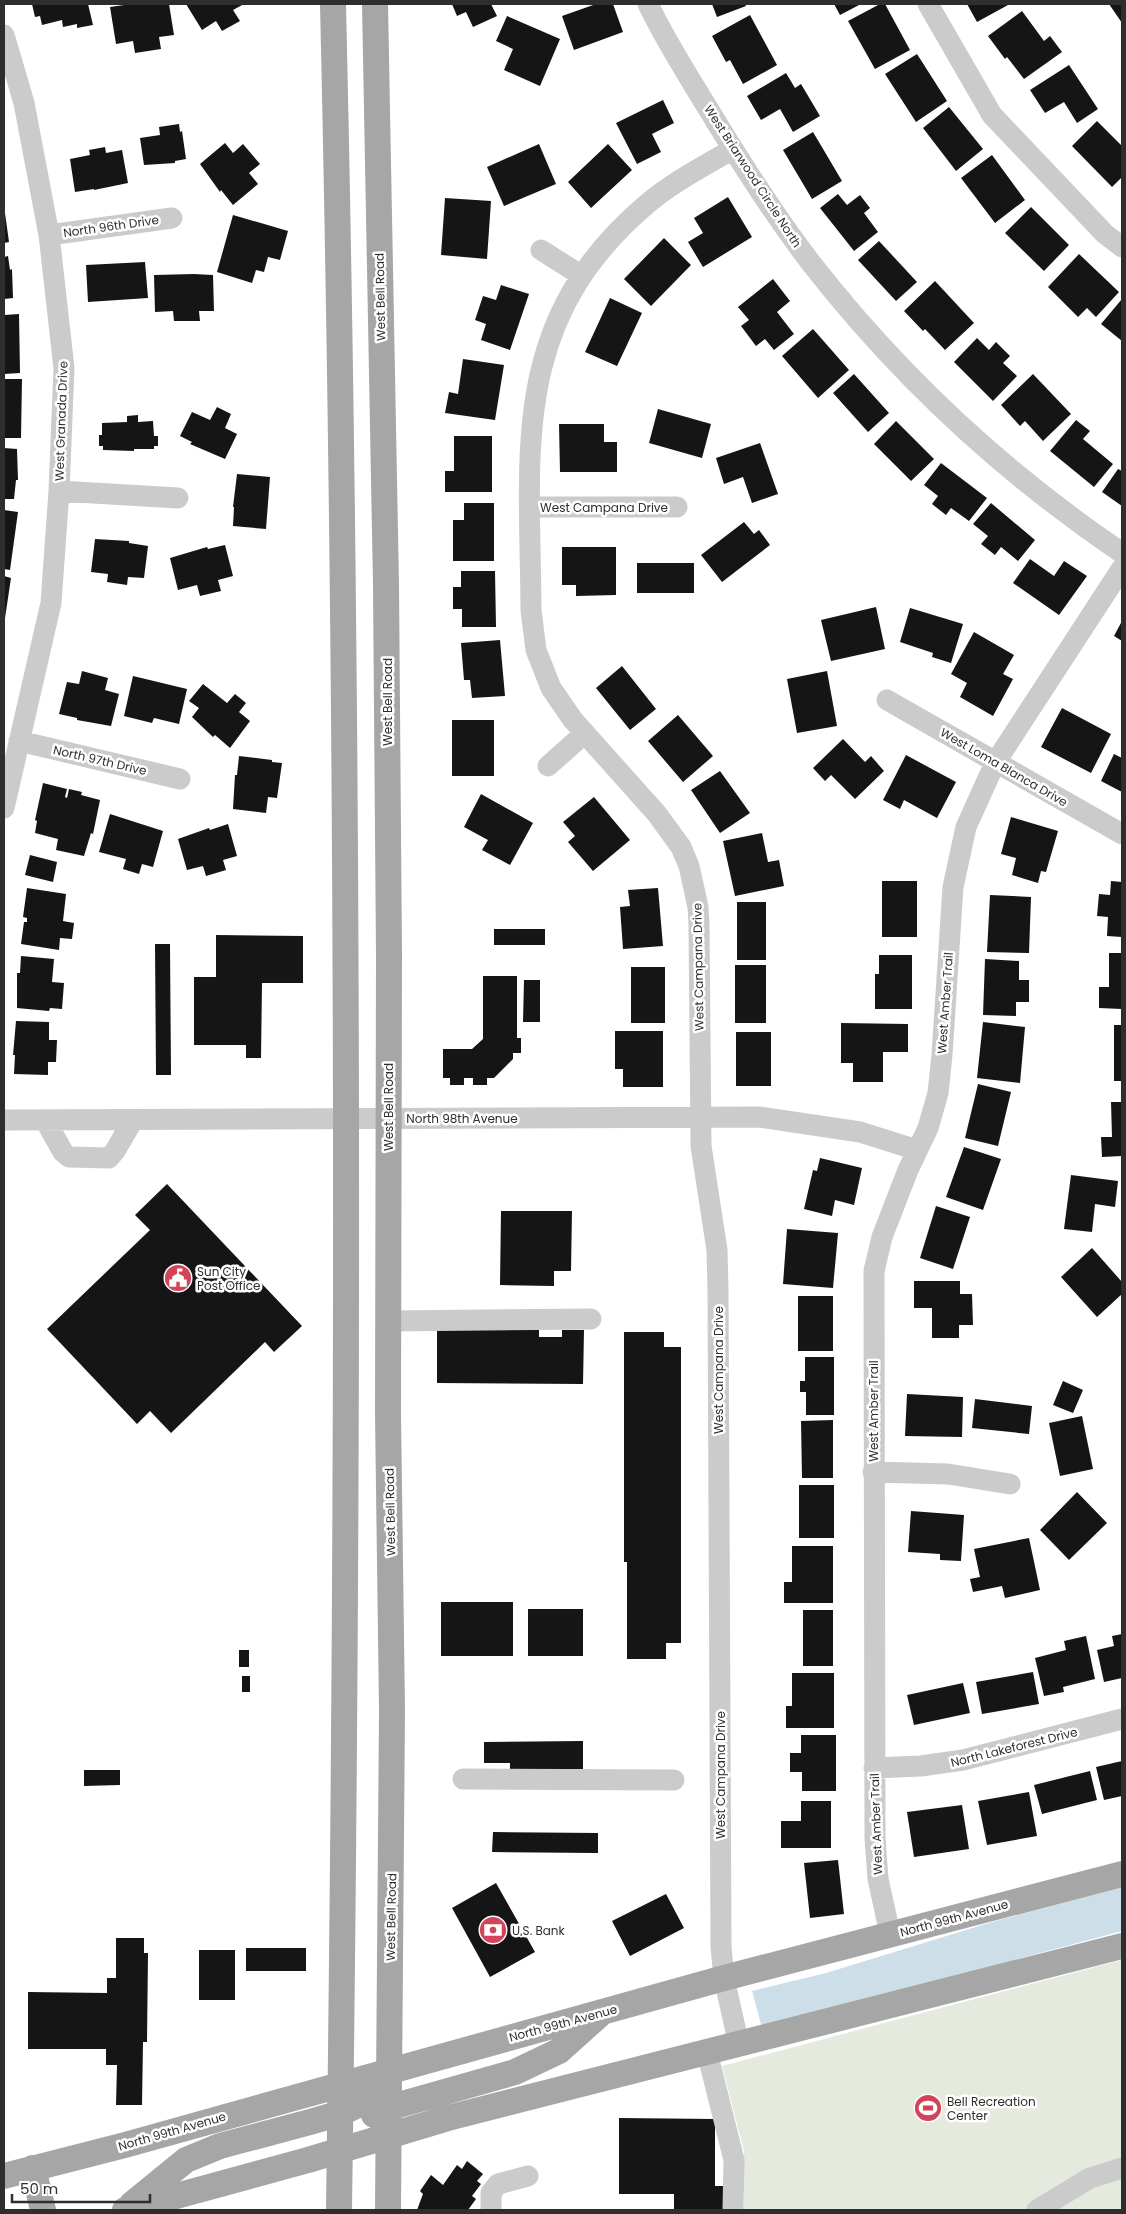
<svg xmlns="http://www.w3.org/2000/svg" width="1126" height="2214" font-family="Poppins,sans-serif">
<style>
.green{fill:#e5eade}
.water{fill:#ccdfe8}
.building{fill:#151515}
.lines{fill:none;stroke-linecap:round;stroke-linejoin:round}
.minor{stroke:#cbcbcb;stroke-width:21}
.major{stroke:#a6a6a6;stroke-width:26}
.labels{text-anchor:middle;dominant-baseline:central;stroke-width:5;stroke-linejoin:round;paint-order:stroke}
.street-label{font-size:12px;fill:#2e2e2e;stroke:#fff}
.poi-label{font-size:12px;fill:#2e2e2e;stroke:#fff;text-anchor:start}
</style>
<rect width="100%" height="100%" fill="#fff"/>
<path class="green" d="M1122,1960V2210H744V2151L722,2066Z"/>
<path class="water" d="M1122,1887V1931L762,2028L752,1991L826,1973L992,1922Z"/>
<path class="building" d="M32,4H88L93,25L77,28V24L63,27L62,20L42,25L40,16L35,17Z
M131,4H169L174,35L159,37L161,49L135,53L133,41L116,44L110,7Z
M186,4H244L233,10L240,21L222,31L216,21L202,30Z
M452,4H491L497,16L473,27L466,12L457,16Z
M596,4H613L623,32L574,50L562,16Z
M712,4H745L746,6L717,17Z
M834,4H861L840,15Z
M880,4H885L910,50L875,69L848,21Z
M967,4H1007L1008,5L977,22Z
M1109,4H1122V23Z
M1022,11L1044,41L1050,36L1062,52L1024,79L1007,57L1005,59L988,36Z
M750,15L777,65L743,84L730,60L726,62L712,36Z
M507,16L560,39L540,86L504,70L513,49L496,41Z
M917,54L947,101L916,122L885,74Z
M1069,65L1098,109L1077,123L1064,102L1045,113L1030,90Z
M786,73L795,88L801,84L820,116L793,132L780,109L761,120L747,96Z
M663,100L674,123L652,134L661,152L637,164L616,123Z
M949,107L983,149L956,171L923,128Z
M1097,121L1122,146V177L1112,187L1072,146Z
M179,124L180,132L182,131L186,159L175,161V163L144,165L140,138L160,135L159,127Z
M813,132L842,181L812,199L783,150Z
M225,143L233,153L243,144L260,164L249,173L258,184L233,205L221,190L220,192L200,164Z
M539,144L556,184L504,206L487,167Z
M608,144L632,170L591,208L568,182Z
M105,147L106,153L122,150L128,183L94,190V189L75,192L70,159L90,155L89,150Z
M992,155L1025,200L995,223L961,178Z
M838,194L847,205L860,195L870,208L864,213L878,232L854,251L820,208Z
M728,197L752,237L703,267L688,242L703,233L694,218Z
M445,198L491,201L487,259L441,255Z
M4,206L9,242L4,243Z
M1031,207L1069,245L1044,271L1005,233Z
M233,215L288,231L280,260L268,257L264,272L256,270L252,283L217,272Z
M664,238L691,265L651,306L624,279Z
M879,241L917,282L896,301L858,260Z
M1079,254L1119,292L1096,317L1087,308L1078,317L1048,287Z
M8,256L10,270L12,269L13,298L4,299V257Z
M145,262L148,298L88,302L86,265Z
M194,274L213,275L214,311H199L200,321H174L173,311L155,312L154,275Z
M773,279L790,301L777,312L794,334L774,350L765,339L756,346L741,326L749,320L738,307Z
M935,281L974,323L945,350L925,329L923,331L904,311Z
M501,285L529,294L510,350L481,340L486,324L475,320L483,296L496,300Z
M610,298L642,313L617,366L585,352Z
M1122,299V341L1101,324Z
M19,314L20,373L4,374V315Z
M813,329L849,370L818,398L782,356Z
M977,338L989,350L996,342L1010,356L1003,363L1017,376L993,401L954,362Z
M463,359L504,365L495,420L445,413L449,392L458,394Z
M854,374L889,413L868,432L833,393Z
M1033,374L1071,414L1043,441L1025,421L1020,426L1001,405Z
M4,379H22L21,438H4Z
M217,407L231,414L225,428L237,434L225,459L190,444L192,442L180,436L192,412L210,420Z
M658,409L711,424L702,458L649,443Z
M138,415V422L153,421L154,436H158V446H154V449H134V451L103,450V446H99V435H102V423L127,422V416Z
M1076,420L1090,431L1083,439L1113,464L1094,487L1050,451Z
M896,421L934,459L911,481L874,444Z
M559,424H604V442H617V472H560Z
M454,436H492V492H445V471H454Z
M760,443L778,494L752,503L743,477L724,484L716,458Z
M4,448L17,449L18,480H16L14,499H4Z
M941,463L987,498L969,521L951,508L946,515L932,504L938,496L924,485Z
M1118,469L1122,471V506L1102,492Z
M237,474L270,477L266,529L233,526L234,507H233Z
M464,503H494V561H453V520H464Z
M991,503L1035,540L1018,561L1001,547L995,555L981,544L988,536L973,524Z
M4,510L18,512L10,570L4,569Z
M744,522L754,534L759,530L770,545L722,582L701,555Z
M95,539L129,541V543L148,546L144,578L128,577L127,585L107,582L108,574L91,572Z
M225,545L233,576L218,580L221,591L200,596L197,585L178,590L170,558L207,547L208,549Z
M562,547H616V595L576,596V585H562Z
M1030,559L1054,576L1064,561L1087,576L1059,615L1013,583Z
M637,563H694V593H637Z
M461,571H495L496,627H462V609H453V587H461Z
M4,576L11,578L5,618H4Z
M876,607L885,649L831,661L821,620Z
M910,608L963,624L951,663L932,657L933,653L900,642Z
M1122,621V641L1114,636Z
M974,632L1014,655L1003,674L1013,679L993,716L960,697L967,683L951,674Z
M500,640L505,696L472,698L470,680H464L461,643Z
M622,666L656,709L630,730L596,688Z
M82,671L108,678L105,690L119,694L111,726L77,720V718L59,714L67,682L79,684Z
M827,671L837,726L797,733L787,679Z
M133,676L187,689L179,724L154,718L152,723L124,716Z
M203,684L227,703L235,694L246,703L239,712L250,721L230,748L215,735L213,737L192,717L199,708L189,701Z
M1062,708L1111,734L1091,773L1041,747Z
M678,715L713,756L683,782L648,741Z
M452,720H494V776H452Z
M843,739L865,762L871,756L884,771L855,799L831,775L825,781L813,768Z
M1114,754L1122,758V792L1101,781Z
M906,755L956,782L937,818L904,800L900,809L883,800Z
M239,756L272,760V762L282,763L277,798L268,797L266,813L233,809L235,775H237Z
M720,771L750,813L720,833L691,790Z
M43,783L67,789L65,797L67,798L69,789L82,792L81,795L100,800L93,834L91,833L84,856L56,850L58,839L35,833L37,821L35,820Z
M481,794L533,823L510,865L482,850L488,840L464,827Z
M594,797L630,840L593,871L568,842L575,836L563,822Z
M110,814L163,831L153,867L142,864L139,874L123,869L126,859L99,852Z
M1011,817L1058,831L1046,872L1041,871L1038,883L1012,875L1016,858L1001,854Z
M228,824L237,856L223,860L226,870L206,876L203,866L187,870L178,839L209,828L210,830Z
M762,833L768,862L779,860L784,886L735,896L723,841Z
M30,855L57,862L53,882L25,875Z
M882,881H917V937H882Z
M1111,881L1122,882V937L1107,936L1108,917L1097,916L1099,894L1110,895Z
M27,888L66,894L63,921L74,923L72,939L60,938L59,950L21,944L24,922H27V918L23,917Z
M658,888L663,946L623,949L620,907L630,906L628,890Z
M990,895L1031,897L1029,953L987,952Z
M737,902H766V960H737Z
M494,929H545V945H494Z
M216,935L303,936V983H262L261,1058H246V1045H194V977H216Z
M155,944H170L171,1075H156Z
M1109,953H1122V1009L1099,1008V987H1109Z
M879,955H912V1009H875V974H879Z
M21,956L54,959L52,982L64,983L62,1009L50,1008L49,1011L17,1008V973H20Z
M985,959L1019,961V980H1029V1002H1016V1016L983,1015Z
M735,965H766V1023H735Z
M631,967H665V1023H631Z
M483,976H517V1038H521V1053H513V1059L494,1078H487V1085H473V1078H464V1085H450V1078H443V1049H472L483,1039Z
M524,980H540V1022H523Z
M16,1021L49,1022V1040H57L56,1062H48V1075L14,1074L15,1055H13Z
M983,1022L1025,1027L1020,1083L977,1078Z
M841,1023L908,1024V1052H883V1082H853V1063H841Z
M1114,1025H1122V1081H1114Z
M615,1031H663V1087H623V1069H615Z
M736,1032H771V1086H736Z
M978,1084L1011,1092L998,1146L965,1138Z
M1111,1102H1122V1156L1102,1157L1101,1137H1112Z
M964,1147L1001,1159L983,1210L946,1197Z
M820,1158L862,1168L854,1205L835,1200L832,1216L804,1209L813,1170L817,1171Z
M1071,1175L1118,1181L1115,1207L1095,1204L1092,1232L1064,1229Z
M167,1184L302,1326L274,1352L265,1342L171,1433L150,1411L137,1424L47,1329L150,1230L135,1215Z
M936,1206L970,1217L953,1269L920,1258Z
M501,1211H572L571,1271H554V1286L500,1285Z
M787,1229L838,1233L833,1288L783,1284Z
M1092,1248L1122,1282V1294L1097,1317L1061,1277Z
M914,1281H960V1294H972L973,1325H959V1338H932V1308H914Z
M798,1296H833V1351H798Z
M437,1327H539V1337H562V1330H584L583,1384L437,1383Z
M624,1332H664V1347H681V1643H666V1659H627V1562H624Z
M805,1357H834V1415H806V1392H800V1381H805Z
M1063,1381L1083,1390L1073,1413L1053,1405Z
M907,1394L963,1397L962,1437L905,1436Z
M975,1399L1032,1406L1029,1434L972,1428Z
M1082,1416L1093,1469L1060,1476L1049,1423Z
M833,1420V1478H802L801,1421Z
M799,1485H834V1538H799Z
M1077,1492L1107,1523L1069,1560L1040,1530Z
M911,1511L964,1515L961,1561L940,1560V1554L908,1552Z
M1029,1538L1040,1590L1005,1598L1002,1586L973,1592L970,1579L980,1577L974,1549Z
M792,1546H833V1603H784V1582H792Z
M441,1602H513V1656H441Z
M528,1609H583V1656H528Z
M803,1610H833V1666H803Z
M1122,1634V1678L1104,1682L1097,1650L1114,1646L1112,1636Z
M1086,1636L1095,1679L1063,1687L1064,1692L1044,1696L1035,1658L1066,1650L1064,1641Z
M239,1650H249V1667H239Z
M1033,1672L1039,1704L982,1714L976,1682Z
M792,1673H834V1728H786V1706H792Z
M242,1676H250V1692H242Z
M963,1683L970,1713L914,1725L907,1695Z
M801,1735H836V1791H802V1772H790V1753H801Z
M583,1741V1769L510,1770V1763H484V1742Z
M1122,1761V1796L1104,1800L1096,1767Z
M84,1770H120V1785L84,1786Z
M1090,1771L1097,1800L1042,1814L1034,1785Z
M1029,1792L1037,1836L987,1845L978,1801Z
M801,1801H831V1848H781V1821H801Z
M962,1805L969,1849L914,1857L907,1812Z
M493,1832L598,1833V1853L492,1852Z
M838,1860L844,1914L810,1918L804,1863Z
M496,1883L535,1952L490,1977L452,1908Z
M666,1894L684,1928L630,1956L612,1921Z
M116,1938H144V1953H148L147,2042H143L142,2105H116L117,2065H106V2049H28V1992L107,1993V1978H116Z
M246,1948H306V1971H246Z
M199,1950H235V2000H199Z
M619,2118L715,2119V2186H725V2210H674V2194H619Z
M467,2161L483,2174L477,2181L481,2184L472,2196L476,2199L468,2210H417L423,2194L420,2191L431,2175L443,2185L457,2165L462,2169Z"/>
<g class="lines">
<path class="minor" d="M648,4C668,46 694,85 718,125C747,172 777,219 811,263C899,376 1004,473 1122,553
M928,4L992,115L1105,234L1122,247
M4,35L24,103L49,235L64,368L59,491L51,603L4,808
M733,149C704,166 673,182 647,204C509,321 530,449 531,610L536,650L551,688L573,720L657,814L681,847L689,866L698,907L699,924L701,1146L717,1250L718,1290L721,1947L724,1978L739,2045
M49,235L172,218
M541,250L582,276
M59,491L178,498
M530,507H677
M887,700L1122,834
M19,741L180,779
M548,766L585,733
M4,1120L759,1117L860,1132L917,1150
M45,1120L63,1152L69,1157L109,1158L115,1151L133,1120
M388,1321L591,1319
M873,1472L948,1474L1010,1484
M874,1768L921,1766L963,1760L1122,1719
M463,1779L674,1780
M890,1934L878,1879L875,1838L874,1271L882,1237L908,1170L928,1128L938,1093L942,1055L953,887L966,827L995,763L1122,568
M707,2052L734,2160L733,2210
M491,2210V2193L498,2184L528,2176
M1037,2210L1090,2178L1122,2168"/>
<path class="major" d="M333,4C350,739 349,1475 339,2210
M375,4L386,585L389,955L388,1414L392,1710L388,2210
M374,2115L388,2108L515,2072L559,2051L598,2016
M33,2168L43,2210
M4,2176L125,2145L724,1978L1122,1874
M132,2204L186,2160L220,2146L310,2122L341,2113L360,2104L378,2086L388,2071
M125,2210L308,2160L448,2118L1122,1946"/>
</g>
<defs>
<symbol id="civic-disc" viewBox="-11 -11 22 22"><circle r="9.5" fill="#d24459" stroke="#fff"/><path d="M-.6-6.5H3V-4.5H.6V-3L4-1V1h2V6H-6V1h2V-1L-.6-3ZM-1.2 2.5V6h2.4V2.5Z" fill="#fff"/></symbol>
<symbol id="bank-disc" viewBox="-11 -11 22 22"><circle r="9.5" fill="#d24459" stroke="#fff"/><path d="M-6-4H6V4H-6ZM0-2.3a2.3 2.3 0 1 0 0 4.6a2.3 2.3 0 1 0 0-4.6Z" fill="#fff"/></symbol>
<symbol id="stadium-disc" viewBox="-11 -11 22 22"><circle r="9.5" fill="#d24459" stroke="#fff"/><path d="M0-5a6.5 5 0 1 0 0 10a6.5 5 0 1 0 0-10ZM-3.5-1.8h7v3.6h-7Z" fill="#fff"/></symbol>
</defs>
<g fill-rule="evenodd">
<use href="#civic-disc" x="162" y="1262" width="32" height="32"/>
<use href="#bank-disc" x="477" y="1914" width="32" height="32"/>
<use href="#stadium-disc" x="912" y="2092" width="32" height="32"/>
</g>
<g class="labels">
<g class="street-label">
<text transform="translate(753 176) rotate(57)">West Briarwood Circle North</text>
<text transform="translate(111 226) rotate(-8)">North 96th Drive</text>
<text transform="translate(380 297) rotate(-91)">West Bell Road</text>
<text transform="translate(61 421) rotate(-88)">West Granada Drive</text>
<text x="604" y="507">West Campana Drive</text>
<text transform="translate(387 702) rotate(-90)">West Bell Road</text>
<text transform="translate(100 760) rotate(13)">North 97th Drive</text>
<text transform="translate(1004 767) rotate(30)">West Loma Blanca Drive</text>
<text transform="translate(698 967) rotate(-91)">West Campana Drive</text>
<text transform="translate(945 1003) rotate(-86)">West Amber Trail</text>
<text transform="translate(388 1107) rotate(-90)">West Bell Road</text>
<text x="462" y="1118">North 98th Avenue</text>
<text transform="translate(718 1370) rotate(-90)">West Campana Drive</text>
<text transform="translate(873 1411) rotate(-90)">West Amber Trail</text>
<text transform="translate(390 1512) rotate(-91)">West Bell Road</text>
<text transform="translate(1014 1747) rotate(-14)">North Lakeforest Drive</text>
<text transform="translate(720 1775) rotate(-90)">West Campana Drive</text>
<text transform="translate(876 1824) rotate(-92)">West Amber Trail</text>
<text transform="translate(391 1917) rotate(-89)">West Bell Road</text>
<text transform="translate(954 1918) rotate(-15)">North 99th Avenue</text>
<text transform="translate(563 2023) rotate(-15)">North 99th Avenue</text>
<text transform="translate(172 2131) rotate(-16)">North 99th Avenue</text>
</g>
<g class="poi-label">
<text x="197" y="1271">Sun City<tspan x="197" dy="14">Post Office</tspan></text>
<text x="512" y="1930">U.S. Bank</text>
<text x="947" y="2101">Bell Recreation<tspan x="947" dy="14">Center</tspan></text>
</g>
</g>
<rect width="1126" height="2214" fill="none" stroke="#2e2e2e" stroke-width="10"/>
<path d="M12 2194v8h138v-8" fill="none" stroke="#2e2e2e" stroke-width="2.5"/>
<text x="20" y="2194" font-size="15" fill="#2e2e2e" stroke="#ffffff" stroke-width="4" paint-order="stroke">50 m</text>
</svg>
